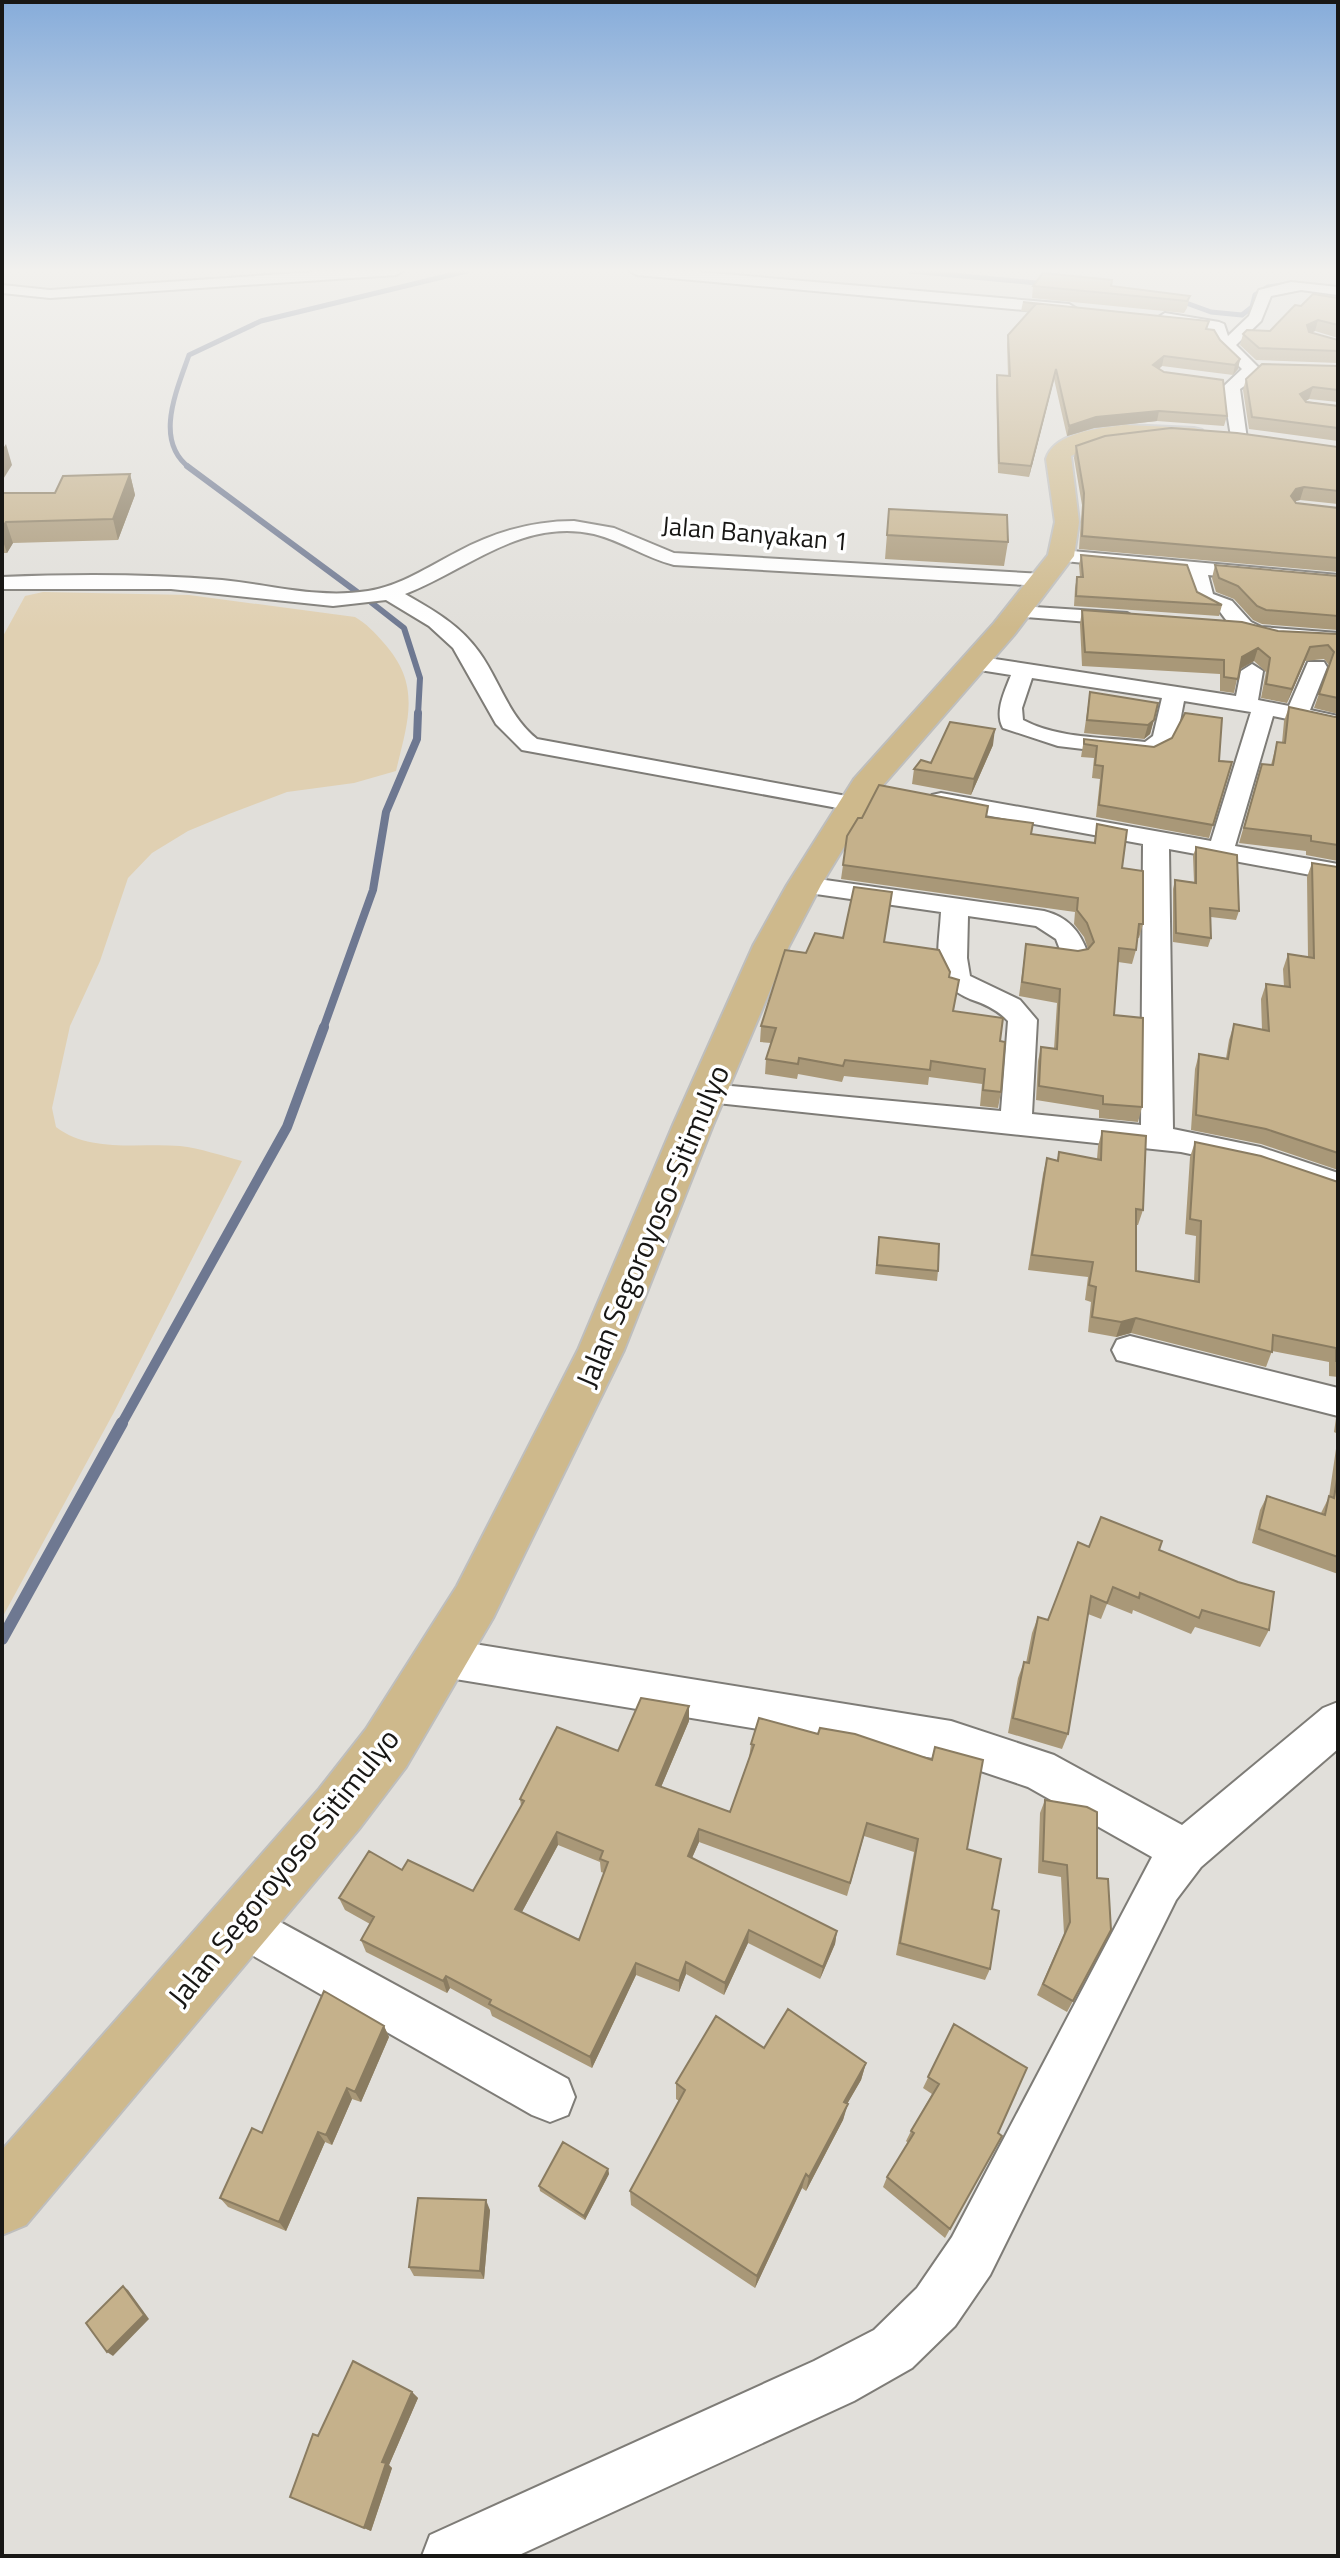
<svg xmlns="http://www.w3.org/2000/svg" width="1340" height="2558" font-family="'Titillium Web',sans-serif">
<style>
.green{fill:#e0d0b2}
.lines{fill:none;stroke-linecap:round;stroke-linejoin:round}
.stream-far4{stroke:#6e7891;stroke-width:5}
.stream-far3{stroke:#6e7891;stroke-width:6}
.stream-far2{stroke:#6e7891;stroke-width:8}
.stream-far1{stroke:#6e7891;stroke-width:10}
.stream{stroke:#6e7891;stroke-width:12}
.minor-casing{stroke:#7e7c77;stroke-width:4}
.major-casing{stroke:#bebebd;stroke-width:4}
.minor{fill:#fff;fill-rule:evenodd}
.major{fill:#ceb98c;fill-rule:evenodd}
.wall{fill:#a99878;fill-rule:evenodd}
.shaded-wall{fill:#8a7c61}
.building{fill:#c5b18b;stroke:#8a7c61;stroke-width:2;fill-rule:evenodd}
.labels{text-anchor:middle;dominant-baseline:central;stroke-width:7;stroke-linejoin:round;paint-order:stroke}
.far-street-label{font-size:26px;fill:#181715;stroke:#fff}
.street-label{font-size:30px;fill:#181715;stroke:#fff}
</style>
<rect width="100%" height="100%" fill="#e1dfda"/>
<path class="green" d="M43,592L189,595L355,617C367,624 374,632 383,642C422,685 408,720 396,771L354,783L287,792L229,814L188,831L152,853L128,878L100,961L70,1026L52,1108L56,1127C90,1153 139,1143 180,1146C200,1148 222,1156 242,1161L113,1414L2,1618V638L25,596Z"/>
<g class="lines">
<path class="stream-far4" d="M910,271L1047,284
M1178,300L1211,312L1242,315L1252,307L1255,295L1268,287L1289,284
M190,468C153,441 177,390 189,355L261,321L467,271"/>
<path class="stream-far3" d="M187,466L357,592
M372,603L404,628L420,678L418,715"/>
<path class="stream-far2" d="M323,1029L373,890L386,812L417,739L418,713"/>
<path class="stream-far1" d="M121,1425L287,1127L324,1027"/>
<path class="stream" d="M2,1639L122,1423"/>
<defs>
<path id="minor" d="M328,271H403L396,275L50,298L2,293V285L50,290Z
M630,271H688L1069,304L1077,309L1069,314L637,275Z
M1291,282L1338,287V295L1301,290L1271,296L1261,321L1236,345L1259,368L1253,380L1240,389L1247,439L1238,444L1232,443L1223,387L1242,369L1215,343L1212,330L1165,323L1157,318L1165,313L1219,322L1224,324L1228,336L1249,316L1259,290Z
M574,521L614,528L674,553L1044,574L1054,580L1044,586L674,565C646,558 622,541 594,534C522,518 467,570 405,594C433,610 460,625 479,652C500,681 508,716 537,739L863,799L866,804L863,809L854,811L522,750L496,724L453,648L429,626L386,600L333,606L171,589H2V577C75,574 149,574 222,580C271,585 319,599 368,591C400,586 428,567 457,552C494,532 532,521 574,521Z
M1061,550L1338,575V587L1208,575L1213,594L1232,601L1251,622L1261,627L1338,633V645L1274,642L1247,637L1235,632L1218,609L1197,602L1187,573L1054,560L1051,556Z
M1019,606L1127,613L1138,619L1127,625L1012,616L1008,612Z
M975,656L1236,696L1241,671L1252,664L1263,671L1258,700L1289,706L1308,662H1324L1327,667L1310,710L1338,716V726L1331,728L1273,716L1235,846L1338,864V880L1169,849L1173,1129L1260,1147L1338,1173V1196L1256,1168L1181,1152L698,1101L694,1094L698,1087L709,1084L1001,1111L1008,1021C998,1010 985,1004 970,999C928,981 939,951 941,912L795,891L791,885L795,879L804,877L1044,911C1068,917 1080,931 1088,954L1084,960L1074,962L1064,960L1056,939L1036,926L968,916L967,958L970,976L1020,1000L1037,1020L1032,1114L1141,1125L1143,844L941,807L932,805L929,800L932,795L941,793L1211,841L1251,712L1184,701C1179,725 1178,750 1150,757L1058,746L1003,728C994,712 1005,691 1011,675L967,668L964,663L967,658ZM1032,678L1162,698L1153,736L1145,742C1105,737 1059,739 1023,720L1022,708Z
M1130,1336L1338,1388V1416L1117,1360L1112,1350L1117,1340Z
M443,1639L951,1721L1054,1755L1182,1825L1323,1708L1338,1702V1749L1201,1867L1176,1900L990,2275L955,2326L912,2368L854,2401L517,2556H422L430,2535L814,2361L874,2330L917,2288L952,2237L1152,1857L1028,1787L951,1761L443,1677L428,1671L422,1658L428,1645Z
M240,1900L568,2079L575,2097L568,2115L550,2122L532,2115L224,1939L217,1923L224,1907Z"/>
<path id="major" d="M1125,425L1194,428L1202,430L1205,435L1202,440L1194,442C1151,437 1110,435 1071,456L1079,522L1074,556L1014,635L878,791L821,885L789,946L713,1125L624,1350L493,1618L406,1767L359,1829L26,2225L2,2235V2150L319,1789L366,1729L457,1586L578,1350L673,1125L753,946L787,885L854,779L994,623L1048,555L1055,522L1046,459C1054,432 1101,428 1125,425Z"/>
</defs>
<use href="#minor" class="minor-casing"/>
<use href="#major" class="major-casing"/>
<use href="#minor" class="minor"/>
<use href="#major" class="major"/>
</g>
<path class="wall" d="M1033,286L1190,296L1187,308L1184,313L1032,298Z
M1338,298V338L1315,331L1311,333L1338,340V363L1256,360L1240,345L1243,334L1270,331L1301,306Z
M1023,302L1209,321L1207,329L1240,359L1238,369L1233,375L1162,366L1159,369L1227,416L1224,426L1157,421L1094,428L1067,436L1054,379L1029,477L998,473L996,385L997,375L1008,376L1007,345L1008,335L1029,312L1021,311Z
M1338,366V402L1309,399L1306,401L1338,406V441L1249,429L1243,390L1246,379Z
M1076,446L1338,447V504L1300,500L1295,501L1296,503L1338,508V572L1079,549L1082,505L1074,458Z
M130,474L135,495L118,540L13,543L7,553H2V493H55Z
M889,509L1008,542L1004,566L885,559Z
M1081,555L1197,592L1222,605L1219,616L1074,606L1075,588L1077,577H1080L1079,565Z
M1215,565L1338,576V630L1262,624L1253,620L1234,599L1216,592L1212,578Z
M1082,610L1278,631L1338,634V714L1314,708L1329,665L1324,659L1305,661L1287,703L1261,698L1266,672L1254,661L1239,670L1234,693L1220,691V674L1082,666L1080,624Z
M1090,692L1158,703L1150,734L1144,739L1084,733Z
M1289,707L1335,717L1338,716V861L1306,855V851L1239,843L1262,764L1271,765L1277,742L1282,743L1284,721Z
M1084,739L1232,762L1209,838L1096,817L1100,779L1092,778L1094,758L1081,757Z
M993,745L971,795L912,784L914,769Z
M986,817L1031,834L1094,843L1097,824L1122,868L1143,924L1139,938H1137L1136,950L1132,964L1118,962L1114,1015L1142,1107L1138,1122L1099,1118V1110L1036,1100L1038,1061L1041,1047L1054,1049L1057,1003L1019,996L1026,944L1078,951L1088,949L1084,937L1074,924L1075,912L841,879L843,865Z
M1196,847L1239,911L1236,920L1211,917V938L1208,947L1173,942V889L1175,880L1194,882L1193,856Z
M1312,863L1338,867V1170L1261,1144L1191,1130L1195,1069L1199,1054L1226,1058L1229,1040L1234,1024L1262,1030L1261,999L1266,984L1284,987L1283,969L1288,954L1308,957L1307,877Z
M843,938L885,942L950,977L954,1011L1000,1041L1001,1092L998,1108L980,1106L982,1084L929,1077L928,1085L844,1076L842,1082L798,1074L797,1079L765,1074L766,1059L771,1043L760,1042L761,1026L806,953Z
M1102,1131L1143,1210L1138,1225H1136V1271L1194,1282L1196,1236L1185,1234L1190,1157L1195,1142L1338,1182V1377L1329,1376V1362L1272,1351L1266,1367L1131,1333L1116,1337L1088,1332L1091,1302L1085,1300L1088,1277L1028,1270L1043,1174L1047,1158L1057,1160L1059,1152L1097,1159L1098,1146Z
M879,1237L938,1271L937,1281L875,1274Z
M1338,1414V1434L1334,1432L1336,1418Z
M1338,1435V1574L1252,1543L1260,1510L1267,1496L1321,1513L1329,1497Z
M1089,1547L1159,1550L1269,1630L1260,1647L1195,1627L1191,1634L1133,1610L1132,1614L1107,1604L1101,1619L1088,1614L1068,1734L1062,1749L1008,1733L1018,1678L1024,1662L1026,1663L1032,1633L1038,1617L1048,1620Z
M689,1721L661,1787L730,1812L749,1758L751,1744L818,1734L931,1760L935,1747L967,1849L992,1909L990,1969L985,1980L896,1955L914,1852L864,1836L847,1896L699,1842L692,1858L837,1931L835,1944L820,1979L748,1943L724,1995L686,1974L679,1992L636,1975L592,2068L492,2016L490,2010L450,1988L447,1993L366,1952L361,1940L370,1924L345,1910L339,1898L402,1870L473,1891L521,1806L520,1799L618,1751ZM558,1845L600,1862L601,1872L604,1873L579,1940L522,1912Z
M1045,1800L1087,1807L1073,2001L1067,2012L1037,1995L1064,1934L1061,1877L1038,1873L1040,1813Z
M954,2024L998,2133L1002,2136L945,2238L883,2187L887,2177L908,2143L906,2141L911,2131L932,2094L923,2088Z
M384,2026L389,2037L361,2102L352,2099L332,2145L325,2142L286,2231L228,2207L220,2198L262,2133Z
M764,2048L866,2063L861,2080L847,2104L843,2120L806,2191L802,2188L755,2288L631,2205L630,2191L679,2101L676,2099V2083Z
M608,2169L609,2174L585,2220L540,2191L539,2186Z
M490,2210L484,2279L414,2276L409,2267Z
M412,2392L418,2398L389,2465L392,2468L371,2531L290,2497L318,2436Z"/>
<path class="shaded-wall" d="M1318,320L1315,331L1304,336L1307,325Z
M1164,356L1162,366L1151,375L1153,365Z
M1240,359L1238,369L1233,375L1235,365Z
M1056,369L1054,379L1029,477L1031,466Z
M1313,387L1309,399L1297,406L1300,394Z
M1159,411L1157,421L1094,428L1067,436L1069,426L1096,417Z
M6,444L12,465L2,481V450Z
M130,474L135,495L118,540L113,519Z
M1304,487L1300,500L1292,502L1291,496L1296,489Z
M6,522L13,543L7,553L2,538V528Z
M1310,647L1305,661L1287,703L1292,689Z
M1258,648L1254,661L1238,670L1242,657Z
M1154,720L1150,734L1144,739L1148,725Z
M995,729L993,745L971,795L974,779Z
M1136,1318L1131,1333L1116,1337L1121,1322Z
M689,1706V1721L656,1799V1785Z
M699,1829V1842L687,1869L688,1856Z
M557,1832L558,1845L517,1921L515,1909Z
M749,1930L748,1943L724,1995L725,1983Z
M837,1931L835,1944L820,1979L823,1967Z
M686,1962V1974L679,1992V1981Z
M636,1963V1975L592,2068L590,2057Z
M446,1976L450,1988L447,1993L443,1981Z
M384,2026L389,2037L361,2102L355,2092Z
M866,2063L861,2080L839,2118L844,2102Z
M347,2088L352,2099L332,2145L326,2135Z
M848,2104L843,2120L806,2191L809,2177Z
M318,2132L325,2142L286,2231L279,2222Z
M608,2169L609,2174L585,2220L584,2216Z
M806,2174L802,2188L755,2288L757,2276Z
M486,2200L490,2210L484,2279L480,2271Z
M123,2286L128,2290L149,2319L113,2356L107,2352Z
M412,2392L418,2398L389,2465L392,2468L371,2531L364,2528L382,2462Z"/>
<path class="building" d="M1043,273L1112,280L1111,286L1190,296L1187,301L1033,286Z
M1313,294L1338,298V325L1318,320L1307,325L1309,332L1338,340V351L1259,348L1243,334L1247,330L1270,331L1295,305L1301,306Z
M1023,302L1209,321L1206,329L1214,330L1220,340L1240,359L1235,365L1164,356L1153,365L1164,372L1223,380L1227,416L1159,411L1096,417L1069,426L1056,369L1031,466L999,463L997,375L1010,376L1008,335L1036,304Z
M1262,364L1338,366V390L1313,387L1300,394L1306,402L1338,406V428L1252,417L1246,379Z
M1171,428L1237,433L1338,447V491L1304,487L1296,489L1291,496L1296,503L1338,508V558L1082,536L1084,493L1076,446L1105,436Z
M130,474L113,519L6,522L2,528V493H55L63,476Z
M889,509L1007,515L1008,542L887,535Z
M1081,555L1187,565L1197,592L1222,605L1076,596L1077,577H1083Z
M1215,565L1338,576V616L1266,610L1257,606L1238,586L1219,578Z
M1082,610L1242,622L1278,631L1338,634V698L1319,694L1334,652L1328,645L1310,647L1292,689L1266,684L1270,658L1258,648L1242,657L1238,679L1224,677V660L1085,652Z
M1090,692L1158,703L1154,720L1148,725L1087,720Z
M1289,707L1335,717L1338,716V845L1311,841V836L1244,828L1262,764L1273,765L1277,742L1285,743Z
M1185,713L1222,718L1219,761L1232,762L1213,825L1099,805L1103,766L1095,765L1097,746L1084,744V739L1154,747L1172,738Z
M950,722L995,729L974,779L914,769L921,760L931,763Z
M879,785L988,806L986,817L1033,823L1031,834L1095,843L1097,824L1127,830L1122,868L1143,871V924H1139L1136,950L1119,948L1114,1015L1143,1018L1142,1107L1103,1104V1096L1039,1086L1041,1047L1057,1049L1060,989L1022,982L1026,944L1078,951L1088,949L1094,942L1087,923L1077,910L1078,898L843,865L847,836L858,818H862Z
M1196,847L1237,855L1239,911L1210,908L1211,938L1176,933L1175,880L1196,883Z
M1312,863L1338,867V1153L1266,1129L1196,1115L1199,1054L1228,1059L1234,1024L1269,1031L1266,984L1290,987L1288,954L1314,958Z
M854,887L892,892L884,942L939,950L950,972L949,977L959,980L953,1011L1003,1018L1000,1041L1005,1042L1001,1092L983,1090L985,1069L931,1061L930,1070L845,1060L843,1066L799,1058L798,1064L766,1059L776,1028L761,1026L785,950L806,953L815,933L843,938Z
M1102,1131L1146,1136L1143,1210L1136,1209V1271L1199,1282L1201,1221L1190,1219L1195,1142L1261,1156L1338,1182V1361H1336V1348L1273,1335L1272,1352L1136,1318L1121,1322L1092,1317L1096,1287L1089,1285L1093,1262L1032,1255L1047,1158L1058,1161L1059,1152L1101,1160Z
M879,1237L939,1244L938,1271L877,1265Z
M1338,1473V1557L1259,1529L1267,1496L1325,1515L1329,1496L1334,1498Z
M1101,1517L1162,1541L1159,1550L1238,1582L1274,1592L1269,1630L1202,1610L1199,1618L1140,1593L1139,1598L1113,1587L1107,1603L1091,1596L1068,1734L1013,1718L1024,1662L1029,1663L1038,1617L1048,1620L1078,1542L1089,1547Z
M641,1698L689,1706L656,1785L730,1812L754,1745L751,1744L759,1718L818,1734L820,1728L855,1734L932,1760L935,1747L983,1760L967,1849L1001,1859L992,1909L999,1911L990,1969L900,1943L918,1839L867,1823L850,1883L699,1829L688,1856L837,1931L823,1967L749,1930L725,1983L686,1962L679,1981L636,1963L590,2057L489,2004L491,2000L446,1976L443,1981L361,1940L374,1917L339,1898L369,1851L402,1870L408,1860L473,1891L524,1801L520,1799L557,1727L618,1751ZM557,1832L603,1851L600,1859L608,1862L579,1940L515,1909Z
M1045,1800L1087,1807L1097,1812V1878L1108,1879L1111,1930L1073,2001L1043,1984L1070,1922L1067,1865L1043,1861Z
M324,1991L384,2026L355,2092L347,2088L326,2135L318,2132L279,2222L220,2198L252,2128L262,2133Z
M788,2009L866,2063L844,2102L848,2104L809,2177L806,2174L757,2276L630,2191L685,2090L676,2083L716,2016L764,2048Z
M954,2024L1027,2068L998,2133L1002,2136L950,2229L887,2177L914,2133L911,2131L939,2084L928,2077Z
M563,2142L608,2169L584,2216L539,2186Z
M418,2198L486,2200L480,2271L409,2267Z
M123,2286L144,2315L107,2352L86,2323Z
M353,2361L412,2392L382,2462L386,2463L364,2528L290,2497L313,2434L318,2436Z"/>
<linearGradient id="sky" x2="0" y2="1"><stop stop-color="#86acda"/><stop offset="0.43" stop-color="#f2f1ee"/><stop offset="1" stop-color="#f2f1ee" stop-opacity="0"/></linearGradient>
<rect width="1340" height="629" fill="url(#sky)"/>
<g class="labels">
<g class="far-street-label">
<text transform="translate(755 533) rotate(5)">Jalan Banyakan 1</text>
</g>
<g class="street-label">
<text transform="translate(652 1226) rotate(-67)">Jalan Segoroyoso-Sitimulyo</text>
<text transform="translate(283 1867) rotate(-51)">Jalan Segoroyoso-Sitimulyo</text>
</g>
</g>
<rect width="1340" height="2558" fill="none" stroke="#181715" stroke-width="8"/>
</svg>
